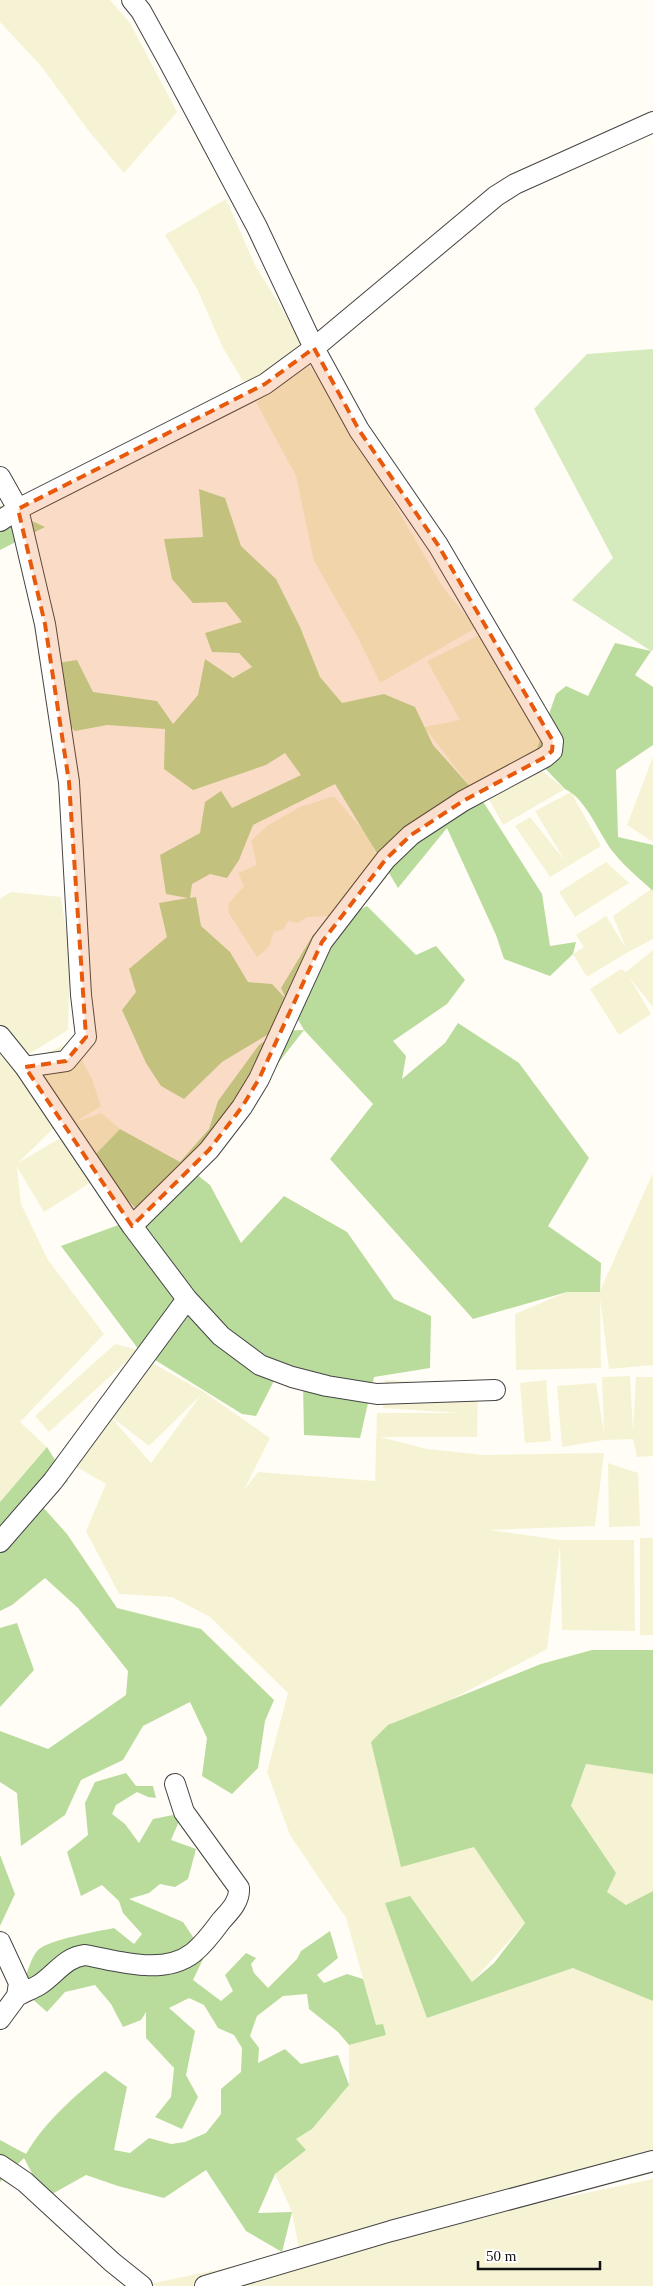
<svg xmlns="http://www.w3.org/2000/svg" width="653" height="2286" font-family="'Times New Roman',serif">
<style>
.farmland{fill:#f6f3d4;fill-rule:evenodd}
.green{fill:#d5ebbd}
.forest{fill:#b9dc9c}
.lines{fill:none;stroke-linecap:round;stroke-linejoin:round}
.minor-casing{stroke:#444;stroke-width:22}
.minor{stroke:#fff;stroke-width:20}
.marked{fill:#e8590c;fill-opacity:0.2;stroke:#e8590c;stroke-width:4;stroke-dasharray:10 6;stroke-linejoin:round}
</style>
<rect width="100%" height="100%" fill="#fffdf5"/>
<path class="farmland" d="M0,0H110L130,23L177,112L124,173L88,130L41,66L0,22Z
M226,199L255,265L302,342L249,391L223,348L197,289L165,235Z
M305,361L323,384L355,435L442,586L476,628L380,683L358,638L314,561L296,476L256,402Z
M481,634L540,741L534,757L473,790L424,727L460,720L427,661Z
M653,757V842L627,825Z
M533,764L565,789L503,825L485,792Z
M571,792L601,846L550,877L515,826L530,817L565,861L535,811Z
M334,796L367,835L387,878L373,890L332,916L307,917L298,923L288,921L284,929L274,932L269,947L257,957L228,912L229,903L244,886L238,873L257,865L251,841L268,825L300,807Z
M606,862L629,883L575,917L559,892Z
M651,889L653,892V939L628,952L587,977L573,954L584,947L576,935L606,916L626,948L613,916Z
M11,892L61,897L70,957L68,1030L14,1063L59,1123L18,1163L62,1137L90,1183L44,1212L17,1167L21,1204L48,1260L104,1334L20,1422L47,1447L0,1502V899Z
M653,950V1007L629,977L651,1014L619,1035L590,989L621,969L626,972Z
M72,1041L92,1079L101,1106L76,1122L101,1113L120,1129L90,1160L28,1062Z
M653,1173V1365L609,1369L600,1299L601,1368L516,1370L515,1314L567,1292L600,1291Z
M115,1344L139,1350L49,1432L35,1416Z
M145,1359L204,1392L270,1438L244,1490L258,1472L375,1481L377,1413H461L383,1408L385,1380L478,1386L477,1437H380L427,1449L484,1455L604,1453L595,1526L490,1530L560,1540H634L635,1631L562,1630L560,1545L547,1649L371,1742L474,1847L525,1923L472,1982L410,1897L427,2018L573,1968L653,1991V2152L299,2249L292,2212L275,2174L296,2139L312,2129L349,2085V2045L376,2025L346,1918L290,1835L267,1772L288,1693L210,1617L172,1597L119,1594L86,1531L106,1484L68,1462ZM201,1395L151,1463L108,1414L149,1446Z
M630,1376L633,1431L636,1377H653V1456L637,1457L633,1439L604,1440L562,1447L557,1386L596,1383L604,1433L602,1377Z
M546,1380L551,1441L525,1443L520,1383Z
M608,1463L638,1473L640,1526L609,1527Z
M640,1538H653V1635H640Z
M586,1764L653,1774V1891L626,1905L606,1892L571,1806Z
M653,2179V2286H139Z"/>
<path class="green" d="M653,349V650L651,651L572,600L613,558L534,409L587,354Z"/>
<path class="forest" d="M199,489L225,498L241,546L276,579L300,627L320,677L342,703L384,694L415,707L433,745L482,800L542,894L550,946L576,942L573,954L550,976L504,959L496,935L447,828L398,888L335,784L253,825L239,860L227,878L210,874L192,884L190,898L196,897L201,926L230,952L248,982L272,984L286,999L281,988L313,935L367,906L416,955L436,946L465,980L447,1004L393,1041L406,1056L402,1079L445,1043L458,1023L519,1063L589,1158L548,1226L601,1263L600,1292H567L473,1319L330,1159L373,1104L304,1030L218,1140L198,1157L181,1162L210,1185L241,1243L284,1196L347,1232L394,1299L431,1316L430,1368L374,1377L360,1438L304,1435L303,1385L276,1377L256,1416L242,1414L139,1350L61,1246L143,1216L90,1160L120,1129L180,1162L209,1129L218,1101L259,1045L279,1031L304,1030L288,1002L282,1026L222,1062L184,1099L161,1086L146,1063L122,1010L136,992L129,969L167,937L159,903L188,898L166,894L160,855L200,833L205,802L221,791L232,808L301,775L285,753L266,765L193,790L164,769L165,729L107,725L75,731L50,708L44,665L77,660L93,692L157,701L173,724L198,695L205,659L233,678L252,667L239,653L212,652L205,633L242,622L226,602L193,603L172,579L164,539L203,537Z
M0,506L45,527L0,550Z
M615,643L651,651L635,675L653,687V745L616,770L618,837L653,845V891C640,879 625,867 614,853C599,835 587,799 565,789L534,757L556,694L566,686L588,696Z
M47,1447L68,1481L41,1505L67,1534L117,1608L201,1629L274,1700L265,1721L258,1768L232,1794L202,1776L207,1738L190,1702L143,1726L123,1760L81,1780L65,1815L21,1846L17,1793L0,1782V1731L48,1749L126,1695L128,1671L78,1608L45,1578L12,1605L0,1611V1502Z
M17,1623L34,1670L0,1707V1628Z
M592,1650H653V1774L586,1764L571,1806L616,1873L607,1892L626,1905L653,1891V2001L573,1968L427,2018L385,1903L410,1896L472,1982L494,1963L525,1923L474,1847L401,1867L371,1742L388,1725L541,1664Z
M126,1773L136,1786H153L156,1798L148,1797L137,1792L116,1805L112,1814L125,1824L139,1843L153,1819L173,1815L180,1819L171,1840L196,1849L188,1879L175,1887L160,1884L149,1893L129,1899L183,1922L205,1955L193,1980L221,2001L233,1991L225,1975L246,1953L256,1958L251,1964L254,1973L268,1988L297,1959L301,1951L330,1931L338,1958L317,1975L324,1983L347,1974L363,1979L376,2025L383,2024L386,2035L349,2045L338,2032L309,2009L307,1994L283,1996L257,2016L250,2036L259,2048L258,2063L285,2049L301,2064L338,2055L349,2085L312,2129L296,2139L306,2150L275,2174L258,2213L292,2212L282,2252L246,2231L206,2170L164,2198L118,2186L86,2175L45,2198L24,2158L0,2182V2140L26,2154C46,2120 75,2096 105,2071L127,2087L114,2150L130,2153L149,2138L171,2144L185,2142L206,2133L221,2114V2089L241,2072L242,2048L234,2035L218,2028L204,2005L189,1998L169,2008L195,2031L186,2075L198,2097L182,2129L155,2117L171,2097L174,2068L146,2038V2012L141,2020L123,2027L111,2004L95,1985L65,1992L47,2012L22,1990C26,1978 29,1960 38,1950C48,1940 98,1931 114,1928L134,1944L142,1934L123,1913L119,1901L102,1885L81,1896L67,1852L88,1835L85,1803L95,1782Z
M0,1855L15,1894L0,1926Z"/>
<g class="lines">
<defs>
<path id="minor" d="M132,0L141,11L168,60L257,227L314,348L359,430L438,545L553,741L552,751L545,757L463,801L411,835L386,859L322,942L259,1079L242,1107L209,1150L132,1226
M0,477L18,509L0,521
M0,1036L25,1067
M187,1299L221,1336L260,1365L292,1377L327,1386L377,1394L495,1390
M0,1542L53,1481L187,1299L132,1226L25,1067L66,1061L86,1037L81,995L69,782L45,624L18,509L265,384L314,348L496,196L515,184L653,122
M0,1942L19,1983L17,1996L0,2019
M17,1996C24,1992 32,1989 39,1985C55,1975 65,1957 85,1955C118,1961 163,1976 193,1953C204,1944 213,1932 221,1921C229,1912 240,1902 239,1888L184,1812L175,1784
M0,2165L25,2182L112,2262L142,2286
M205,2286L391,2231L653,2161"/>
</defs>
<use href="#minor" class="minor-casing"/>
<use href="#minor" class="minor"/>
</g>
<path class="marked" d="M314,348L359,430L438,545L553,741L552,751L545,757L463,801L411,835L386,859L322,942L259,1079L242,1107L209,1150L132,1226L25,1067L66,1061L86,1037L69,782L45,624L18,509L265,384Z"/>
<path d="M478 2261v8h122v-8" fill="none" stroke="#111111" stroke-width="2.5"/>
<text x="486" y="2261" font-size="15" fill="#111111" stroke="#ffffff" stroke-width="4" paint-order="stroke">50 m</text>
</svg>
